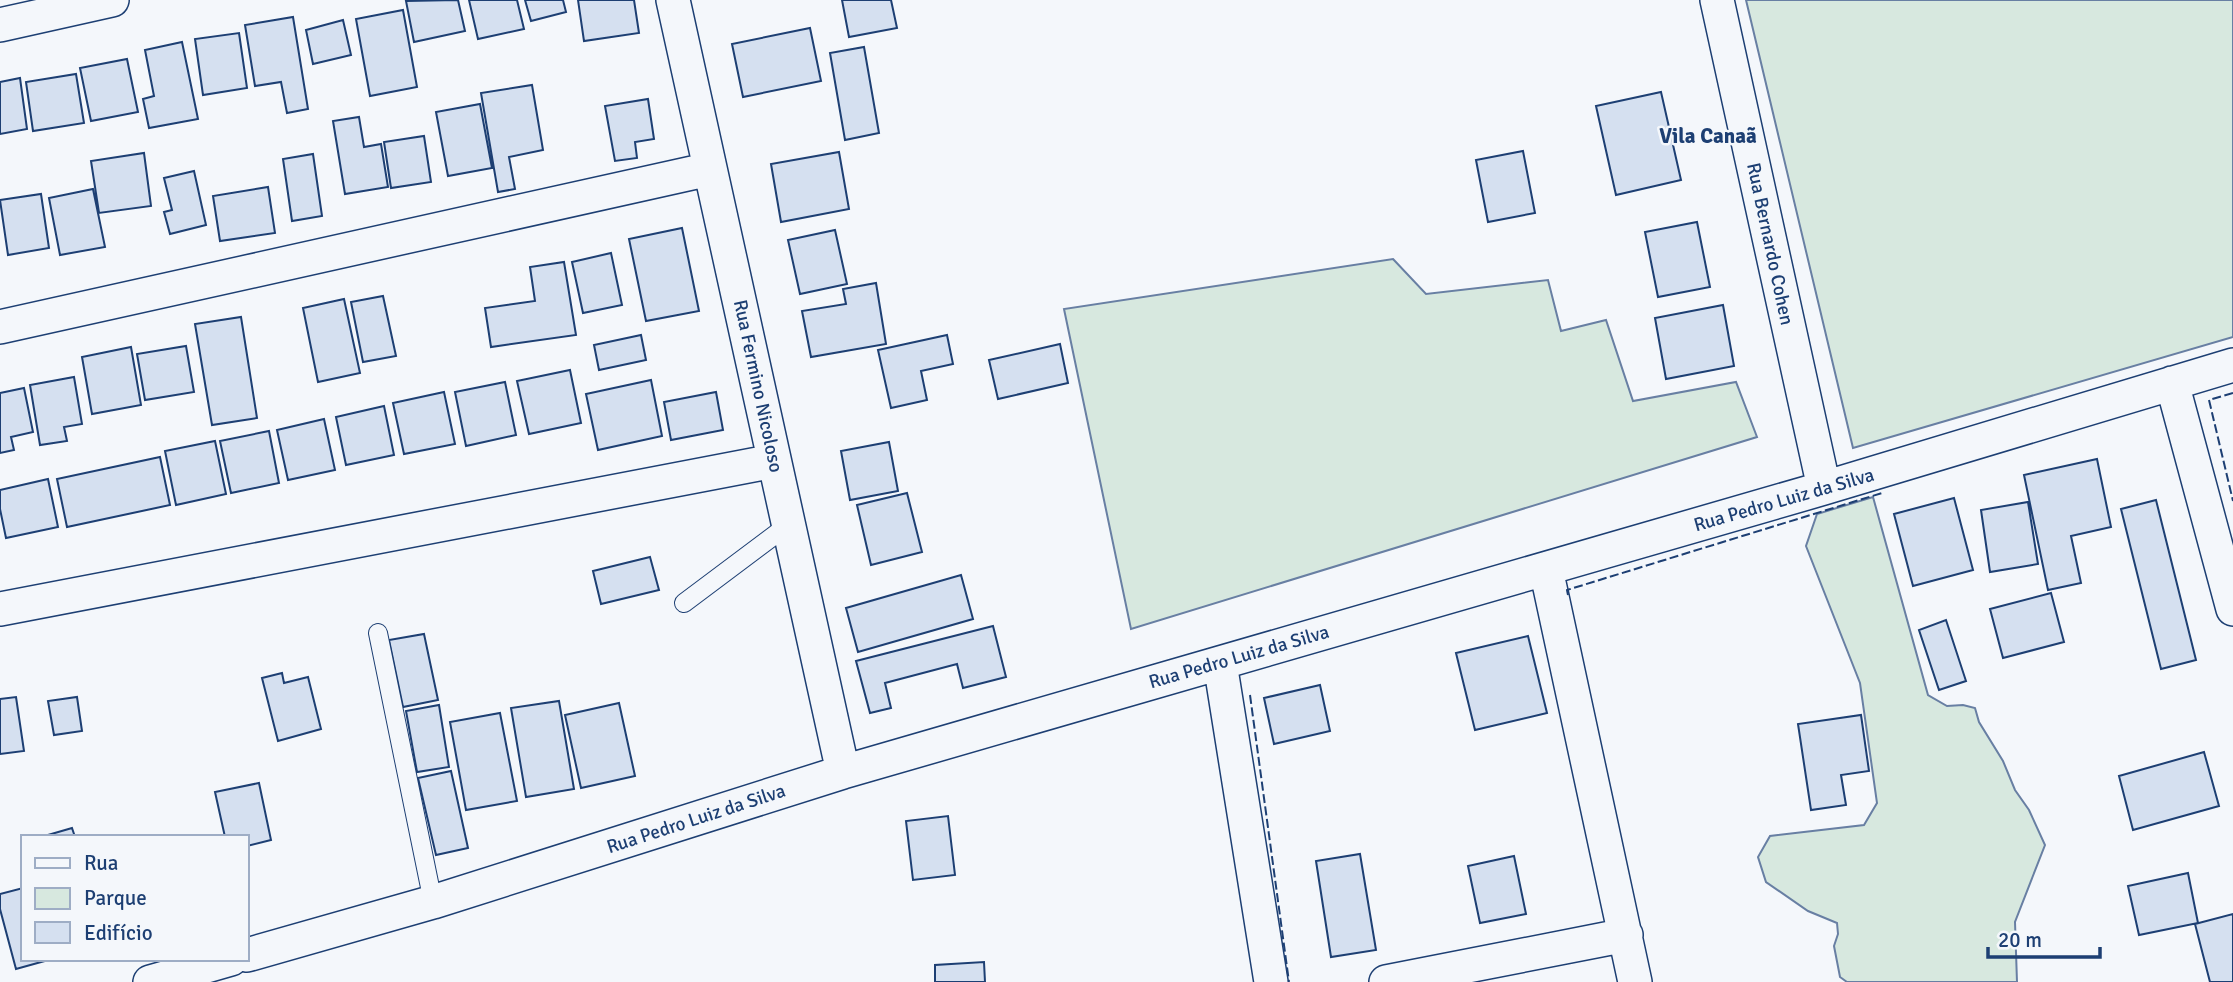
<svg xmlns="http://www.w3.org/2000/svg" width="2233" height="982" font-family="Signika,sans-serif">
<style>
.green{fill:#d7e8df;stroke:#687fa3;stroke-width:2}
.building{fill:#d5e0f0;stroke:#1d3f73;stroke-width:2}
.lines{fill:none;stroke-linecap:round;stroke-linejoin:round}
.service-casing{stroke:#1d3f73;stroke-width:20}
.minor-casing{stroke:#1d3f73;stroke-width:36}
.service{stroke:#f4f7fb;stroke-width:18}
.minor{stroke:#f4f7fb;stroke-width:33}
.fence{stroke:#1d3f73;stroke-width:2;stroke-dasharray:9 3.5;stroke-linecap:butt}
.labels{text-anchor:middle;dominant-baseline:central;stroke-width:5;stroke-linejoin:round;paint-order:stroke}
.street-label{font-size:19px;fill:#1d3f73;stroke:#f4f7fb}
.neighbourhood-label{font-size:21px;font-weight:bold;fill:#1d3f73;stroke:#f4f7fb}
</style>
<rect width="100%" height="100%" fill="#f4f7fb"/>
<path class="green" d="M1746,0H2233V337L1853,448Z
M1393,259L1426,294L1548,280L1561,331L1606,320L1633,401L1736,382L1757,437L1131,629L1064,309Z
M1873,497L1928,695L1947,706L1963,705L1975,708L1979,722L2003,761L2015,790L2029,810L2045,845L2015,922L2017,982H1847L1840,977L1834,946L1838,934L1837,923L1808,911L1766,882L1758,857L1770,836L1864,825L1877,803L1860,683L1806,546L1817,514Z"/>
<path class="building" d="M458,0L465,31L414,42L406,1Z
M469,0H517L524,29L478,39Z
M525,0H563L566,12L531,21Z
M578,0H634L639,33L584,41Z
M842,0H891L897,28L849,37Z
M403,10L417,87L370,96L356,19Z
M293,17L308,109L287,113L281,82L255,86L245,25Z
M343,20L351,55L313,64L306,30Z
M810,28L821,81L743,97L732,44Z
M239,33L247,88L203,95L195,39Z
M182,42L198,119L149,128L143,99L154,96L145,50Z
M864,47L879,133L845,140L830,53Z
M127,59L138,112L91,121L80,68Z
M76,74L84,123L33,131L26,82Z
M20,78L27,129L0,134V82Z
M532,85L543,150L509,157L515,189L498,192L481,93Z
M1661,92L1681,180L1616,195L1596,106Z
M648,99L654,139L635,142L637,158L615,161L605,106Z
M480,104L492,168L448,176L436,112Z
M359,117L364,147L381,144L388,187L345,194L333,121Z
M424,136L431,182L391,188L384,142Z
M1523,151L1535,213L1488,222L1476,160Z
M839,152L849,209L781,222L771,164Z
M144,153L151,206L99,213L91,161Z
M313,154L322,216L292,221L283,159Z
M194,171L206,225L170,234L164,212L172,210L164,178Z
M268,187L275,233L220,241L213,196Z
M93,189L105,247L60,255L49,198Z
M41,194L49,248L8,255L0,200Z
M1697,222L1710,287L1658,297L1645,232Z
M682,228L699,311L646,321L629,239Z
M835,230L847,284L800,294L788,240Z
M611,253L622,305L583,313L572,262Z
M564,262L576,335L491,347L485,308L535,301L530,267Z
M876,283L886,344L811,357L802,311L846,304L843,289Z
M383,296L396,356L363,362L351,302Z
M344,299L360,373L318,382L303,308Z
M1723,305L1734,366L1666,379L1655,318Z
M241,317L257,418L212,425L195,324Z
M641,335L646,360L599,370L594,345Z
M947,335L953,364L921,371L927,400L891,408L878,350Z
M1060,344L1068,383L998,399L989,360Z
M186,346L194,392L145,400L137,354Z
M131,347L141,405L92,414L82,357Z
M570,370L581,423L529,434L517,381Z
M74,377L82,424L64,427L67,441L40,445L30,385Z
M651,380L662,436L598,450L586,394Z
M505,382L516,435L466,446L455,392Z
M24,388L33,432L11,437L14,450L0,453V393Z
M444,392L455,444L404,454L393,403Z
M716,392L723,430L671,440L664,402Z
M384,406L394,455L346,465L336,417Z
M324,419L335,470L288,480L277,430Z
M269,431L279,483L231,493L220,441Z
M215,441L226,494L176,505L165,451Z
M889,442L898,491L850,500L841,451Z
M160,457L170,505L67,527L57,479Z
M2097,459L2111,527L2071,536L2081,583L2048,590L2024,475Z
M48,479L58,527L6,538L0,509V490Z
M907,493L922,552L871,565L857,505Z
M1954,498L1973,570L1913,586L1894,514Z
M2156,500L2196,660L2161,669L2121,509Z
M2028,502L2038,564L1990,572L1981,510Z
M650,557L659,590L601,604L593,571Z
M961,575L973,619L858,652L846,608Z
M2051,593L2064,642L2003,658L1990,609Z
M1946,620L1966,681L1939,690L1919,630Z
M993,626L1006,677L963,688L957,664L885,683L891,708L870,713L856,661Z
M424,634L438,700L403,707L389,640Z
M1528,636L1547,713L1475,730L1456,653Z
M282,673L284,683L308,677L321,729L278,741L262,678Z
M1320,685L1330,731L1274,744L1264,698Z
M16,697L24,751L0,754V699Z
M77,697L82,731L54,735L48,701Z
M559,701L574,789L526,797L511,708Z
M619,703L635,776L581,788L565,715Z
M439,705L449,767L417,772L406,711Z
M500,713L517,801L466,810L450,722Z
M1861,715L1869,771L1841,775L1846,805L1811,810L1798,724Z
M2204,752L2219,806L2133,830L2119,776Z
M451,771L468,848L436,855L418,778Z
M259,783L271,840L247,846V837H225L215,792Z
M948,816L955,875L913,880L906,821Z
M72,828L75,837H41Z
M1360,854L1376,950L1331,957L1316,861Z
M1514,856L1526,914L1480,923L1468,866Z
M2188,873L2198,923L2139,935L2128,886Z
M23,888V959H52L16,969L0,909V894Z
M2233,914V982H2210L2195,924Z
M984,962L985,982H935V965Z"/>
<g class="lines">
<defs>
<path id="service" d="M684,603L788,525
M378,633L433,902"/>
<path id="minor" d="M673,0L843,772
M1717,0L1824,488
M0,25L112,0
M0,327L710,169
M2172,383L2233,609
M1546,569L1635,982
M0,609L774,461
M1220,663L1271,982
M247,955L433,902L843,772L1824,488L2233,365
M150,982L231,959
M1386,982L1626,935"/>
</defs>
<use href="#service" class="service-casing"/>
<use href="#minor" class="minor-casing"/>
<use href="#service" class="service"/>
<use href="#minor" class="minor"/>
<path class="fence" d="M2233,393L2209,400L2233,501
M1568,595L1567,590L1882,493
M1250,695L1289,982"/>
</g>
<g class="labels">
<g class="street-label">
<text transform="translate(1770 244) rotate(78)">Rua Bernardo Cohen</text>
<text transform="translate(758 386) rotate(78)">Rua Fermino Nicoloso</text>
<text transform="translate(1784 500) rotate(-16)">Rua Pedro Luiz da Silva</text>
<text transform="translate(1239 657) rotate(-16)">Rua Pedro Luiz da Silva</text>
<text transform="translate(696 819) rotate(-18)">Rua Pedro Luiz da Silva</text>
</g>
<g class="neighbourhood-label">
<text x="1708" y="136">Vila Canaã</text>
</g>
</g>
<rect x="21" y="835" width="228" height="126" fill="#f4f7fb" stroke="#9eadc5" stroke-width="2"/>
<rect x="35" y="858" width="35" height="10" fill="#f4f7fb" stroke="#9eadc5" stroke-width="2"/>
<text x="84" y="870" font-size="21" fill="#1d3f73">Rua</text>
<rect x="35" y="888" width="35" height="21" fill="#d7e8df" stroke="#9eadc5" stroke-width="2"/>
<text x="84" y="905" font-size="21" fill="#1d3f73">Parque</text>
<rect x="35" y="922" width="35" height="21" fill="#d5e0f0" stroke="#9eadc5" stroke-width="2"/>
<text x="84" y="940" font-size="21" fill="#1d3f73">Edifício</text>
<path d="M1988 947v10h112v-10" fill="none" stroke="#1d3f73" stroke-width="3.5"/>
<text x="1998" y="947" font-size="21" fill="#1d3f73" stroke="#f4f7fb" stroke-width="5" paint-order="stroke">20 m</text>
</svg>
